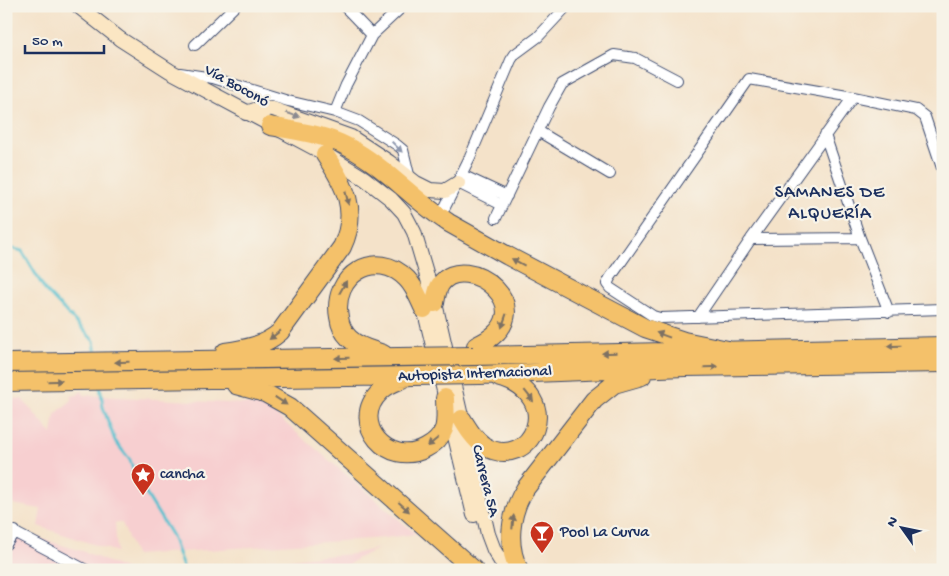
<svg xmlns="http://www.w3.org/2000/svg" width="949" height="576" font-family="'Gochi Hand',sans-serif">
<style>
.built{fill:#f7cfd0}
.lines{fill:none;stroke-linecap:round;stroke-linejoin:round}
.stream{stroke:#54c0cf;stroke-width:3}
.street-casing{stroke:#3c4a6e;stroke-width:12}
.secondary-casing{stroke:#3c4a6e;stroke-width:16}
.highway-casing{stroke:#3c4a6e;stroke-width:20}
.street{stroke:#fff;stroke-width:10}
.secondary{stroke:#fbe6c3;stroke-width:14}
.highway{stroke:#f4c16a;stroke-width:18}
.highway-bridge-casing{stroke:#3c4a6e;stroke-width:20;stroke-linecap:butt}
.highway-bridge{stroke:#f4c16a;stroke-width:18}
.oneway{fill:#8b8a90}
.oneway2{fill:#8d97ae}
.oneway3{fill:#7d7163}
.labels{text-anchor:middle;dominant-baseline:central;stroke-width:4.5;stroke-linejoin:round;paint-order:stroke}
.street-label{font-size:16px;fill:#1b2f5e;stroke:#f7f3e8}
.poi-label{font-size:16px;fill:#1b2f5e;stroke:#f7f3e8;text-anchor:start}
.neighbourhood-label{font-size:18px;letter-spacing:1px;fill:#1b2f5e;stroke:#f7f3e8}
</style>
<rect width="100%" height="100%" fill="#f7f3e8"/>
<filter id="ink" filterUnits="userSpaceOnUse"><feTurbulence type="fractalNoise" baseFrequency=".02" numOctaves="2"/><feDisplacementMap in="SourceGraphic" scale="10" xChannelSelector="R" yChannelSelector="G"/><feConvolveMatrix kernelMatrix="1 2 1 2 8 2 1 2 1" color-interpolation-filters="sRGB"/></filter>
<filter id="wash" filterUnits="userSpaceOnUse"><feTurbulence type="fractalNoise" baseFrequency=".0096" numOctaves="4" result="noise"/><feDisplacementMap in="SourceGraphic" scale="20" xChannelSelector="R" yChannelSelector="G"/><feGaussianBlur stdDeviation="1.12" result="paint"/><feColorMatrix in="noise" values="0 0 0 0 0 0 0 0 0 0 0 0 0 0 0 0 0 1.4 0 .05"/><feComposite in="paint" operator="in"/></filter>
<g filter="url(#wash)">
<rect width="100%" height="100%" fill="#f4e2c9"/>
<path class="built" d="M82,391L84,395L264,405L416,534L385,538L135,555L122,523H115L117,552L38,526L41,509L6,503V398L22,399L52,434L55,414L72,400L70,396L77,395Z
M6,528L85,552L127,570H6Z
M379,548L358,558L341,570H221L308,557L354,554Z"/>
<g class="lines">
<path class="stream" d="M6,247L22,251L45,290L94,341L96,355
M100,386L103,407L115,441L130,460L135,476L172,536L184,570"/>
</g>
</g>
<g filter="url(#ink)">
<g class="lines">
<defs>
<path id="street" d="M344,6L372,35
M195,45L235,6
M180,73L213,78L288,101L335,112L359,121L397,145L403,150L410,179
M335,112L346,85L372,35L403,6
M538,131L610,174
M825,135L860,238L889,312
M943,171L925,117L916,110L853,97L749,79L610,278L607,284L610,288L653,316L660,318L943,309
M462,175L507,196
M458,183L502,205
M440,217L470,157L511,60L515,54L538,37L567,6
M496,218L549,107L562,84L614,55L635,58L677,80
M751,239L860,238
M698,317L751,239L853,97
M6,528L86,570
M6,544L15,531"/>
<path id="secondary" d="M78,6L120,39L170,71L320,151L364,178L391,199L404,213L414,232L435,303L488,534L494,550L506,570
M246,113L261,108L273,109L351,137L389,162L416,183L430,190L445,191L458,183
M422,300L474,515"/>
<path id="highway" d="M270,126C296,131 324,134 348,147C385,166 413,200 449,223L508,256L645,328L684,341L728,350
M435,303C436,297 437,290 440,285C464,247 551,312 476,346
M225,352C245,349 264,346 280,332L342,247C359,211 345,185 325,155
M383,354C372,350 358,347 349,338C343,332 340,325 339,317C331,276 376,247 407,279C415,287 419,299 424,309
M473,356L943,346
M6,363L398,357
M480,375L685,367L943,363
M403,379C395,382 386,385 380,392C348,423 389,469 426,448C434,444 441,437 444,429C447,419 445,408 445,398
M6,382L414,376
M236,385L265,393L290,407L474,570
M462,419C468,429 474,439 484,446C531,474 568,395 498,377
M519,570C506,545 510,513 525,489L594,400L614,384L642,376"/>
</defs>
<use href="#street" class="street-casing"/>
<use href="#secondary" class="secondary-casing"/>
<use href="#highway" class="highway-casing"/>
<use href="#street" class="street"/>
<use href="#secondary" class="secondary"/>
<use href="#highway" class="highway"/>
<defs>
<path id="highway-bridge" d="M398,357L473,356
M414,376L480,375"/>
</defs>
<use href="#highway-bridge" class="highway-bridge-casing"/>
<use href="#highway-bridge" class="highway-bridge"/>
</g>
<defs><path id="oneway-solid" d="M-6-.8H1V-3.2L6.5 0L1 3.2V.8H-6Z" transform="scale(1.25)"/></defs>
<use class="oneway" href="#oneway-solid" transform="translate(293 115) rotate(19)"/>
<use class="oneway2" href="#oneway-solid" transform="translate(397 147) rotate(45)"/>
<g class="oneway3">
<use href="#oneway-solid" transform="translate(347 198) rotate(76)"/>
<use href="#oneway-solid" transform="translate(518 262) rotate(-152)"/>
<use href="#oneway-solid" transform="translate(343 287) rotate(-61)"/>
<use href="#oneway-solid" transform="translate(504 321) rotate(109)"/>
<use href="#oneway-solid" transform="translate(275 335) rotate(142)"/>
<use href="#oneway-solid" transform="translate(663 335) rotate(-160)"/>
<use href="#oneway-solid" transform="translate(894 346) rotate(179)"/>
<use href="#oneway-solid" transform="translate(609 353) rotate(179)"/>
<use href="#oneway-solid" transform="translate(342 358) rotate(179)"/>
<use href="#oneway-solid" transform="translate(122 362) rotate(179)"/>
<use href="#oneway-solid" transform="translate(711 367) rotate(-1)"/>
<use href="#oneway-solid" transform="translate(55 381) rotate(-1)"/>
<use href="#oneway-solid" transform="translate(529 396) rotate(52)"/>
<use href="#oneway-solid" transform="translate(281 401) rotate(34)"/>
<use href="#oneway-solid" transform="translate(433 442) rotate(140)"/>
<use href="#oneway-solid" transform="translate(404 507) rotate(42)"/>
<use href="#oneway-solid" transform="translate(513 522) rotate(-84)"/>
</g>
</g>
<defs>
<symbol id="sight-pin" viewBox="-11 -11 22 30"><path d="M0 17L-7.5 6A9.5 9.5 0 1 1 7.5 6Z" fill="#c8321e" stroke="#f7f3e8"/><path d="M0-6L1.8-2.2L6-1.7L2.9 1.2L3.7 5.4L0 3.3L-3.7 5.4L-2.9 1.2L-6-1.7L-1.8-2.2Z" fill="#fff"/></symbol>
<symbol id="bar-pin" viewBox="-11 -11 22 30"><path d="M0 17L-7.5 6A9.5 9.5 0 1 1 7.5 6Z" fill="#c8321e" stroke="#f7f3e8"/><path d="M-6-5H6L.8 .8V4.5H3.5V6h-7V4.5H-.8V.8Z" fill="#fff"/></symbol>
</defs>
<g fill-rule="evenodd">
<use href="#sight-pin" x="129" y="461" width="28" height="38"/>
<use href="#bar-pin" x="528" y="519" width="28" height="38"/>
</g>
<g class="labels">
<g class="street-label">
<text transform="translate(236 87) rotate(29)">Vía Boconó</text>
<text transform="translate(475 375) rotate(-2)">Autopista Internacional</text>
<text transform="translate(484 481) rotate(76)">Carrera 5A</text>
</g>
<g class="poi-label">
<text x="160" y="475">cancha</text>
<text x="560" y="533">Pool La Curva</text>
</g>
<g class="neighbourhood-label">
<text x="830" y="193">SAMANES DE<tspan x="830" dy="21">ALQUERÍA</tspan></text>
</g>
</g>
<rect width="949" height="576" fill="none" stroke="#f7f3e8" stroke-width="25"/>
<g transform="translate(902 528) rotate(303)" stroke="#f7f3e8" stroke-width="4" paint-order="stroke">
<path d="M0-4L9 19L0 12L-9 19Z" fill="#1b2f5e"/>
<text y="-8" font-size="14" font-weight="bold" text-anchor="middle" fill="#1b2f5e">N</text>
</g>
<path d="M25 45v8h79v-8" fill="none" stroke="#1b2f5e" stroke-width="2.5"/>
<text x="32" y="45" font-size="15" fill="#1b2f5e" stroke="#f7f3e8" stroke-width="4" paint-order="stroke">50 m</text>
</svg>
